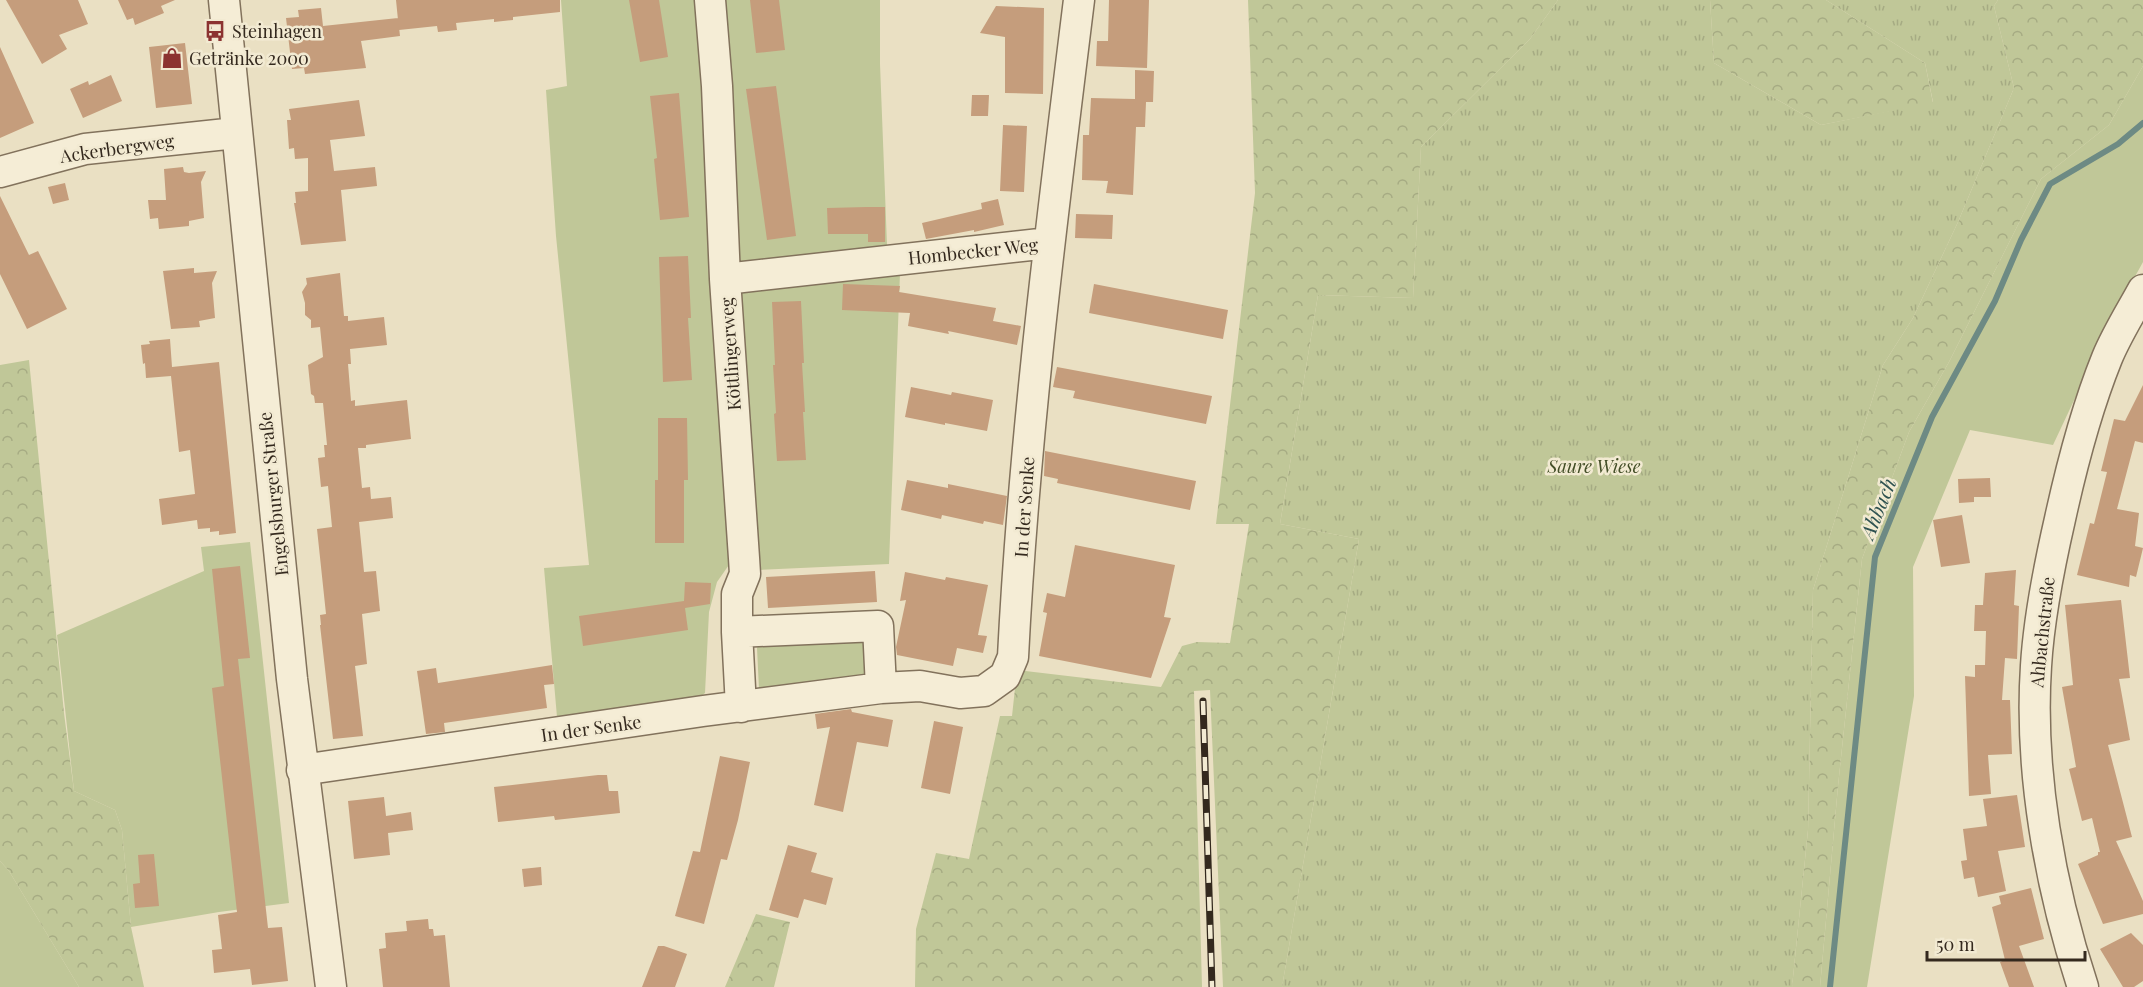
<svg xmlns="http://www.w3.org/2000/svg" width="2143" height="987" font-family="'Playfair Display',serif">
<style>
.green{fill:#c0c798}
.forest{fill:url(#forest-crowns)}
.park{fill:url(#park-tufts)}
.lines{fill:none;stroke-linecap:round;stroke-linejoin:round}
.stream{stroke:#6d8a84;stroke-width:6}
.building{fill:#c59d7c}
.minor-casing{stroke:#82725c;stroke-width:33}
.minor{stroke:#f5edd6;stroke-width:30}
.rail-casing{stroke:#34291e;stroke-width:7}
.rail{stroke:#f2ead2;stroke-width:4.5;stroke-dasharray:14;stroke-linecap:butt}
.labels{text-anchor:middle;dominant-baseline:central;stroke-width:5;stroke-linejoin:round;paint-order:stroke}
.poi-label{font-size:18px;fill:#34291e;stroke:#f2ead2;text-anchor:start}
.street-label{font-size:18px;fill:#34291e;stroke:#f2ead2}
.park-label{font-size:18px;font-style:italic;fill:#434e27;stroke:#f2ead2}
.water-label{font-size:20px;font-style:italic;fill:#2f5251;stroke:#f2ead2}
</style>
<defs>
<pattern id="forest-crowns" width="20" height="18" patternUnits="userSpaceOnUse" patternTransform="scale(1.5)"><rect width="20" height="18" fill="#c0c798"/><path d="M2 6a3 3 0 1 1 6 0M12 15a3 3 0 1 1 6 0" fill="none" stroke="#a6ab83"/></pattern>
<pattern id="park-tufts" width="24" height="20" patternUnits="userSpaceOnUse" patternTransform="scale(1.5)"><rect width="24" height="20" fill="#c0c798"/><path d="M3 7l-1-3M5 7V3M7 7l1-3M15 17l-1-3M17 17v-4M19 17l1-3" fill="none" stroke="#a6ab83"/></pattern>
</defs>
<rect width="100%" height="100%" fill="#eae0c3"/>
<path class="green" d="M561,0H699L715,237L708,260L731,562L717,582L709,612L705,693L701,696L557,717L544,568L589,565L556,236L546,90L567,86Z
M723,0H880V64L887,245L900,273L889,564L756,570L736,183Z
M2143,66V262L2116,311L2053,445L1970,430L1913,567L1914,696L1867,987H1820L1838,786L1862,559L1909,432L1949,362L2041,179L2109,125Z
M250,542L289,903L219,912L131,927L122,830L115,810L74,791L57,635L204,571L201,547Z
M763,637H863L869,679L765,697L759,689L757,648Z
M0,861L9,871L79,987H0Z"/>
<path class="forest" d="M1248,0H1558L1530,39L1421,147L1413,298L1318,295L1280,524L1359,539L1282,987H1223L1210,690L1194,691L1202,987H915L916,929L936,853L969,859L1000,716H1012L1017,670L1161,687L1182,646L1197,642L1230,643L1249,524H1216L1255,193Z
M1710,0H1826L1925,63L1933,103L1821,125L1714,63Z
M1998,0H2143V66L2109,125L2041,179L1949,362L1909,432L1862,559L1838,786L1820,987H1792L1808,830L1813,590L1883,365L1913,318L1958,222L2014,88L1994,6Z
M29,360L64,713L74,791L115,810L122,830L131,927L144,987H79L9,871L0,861V365Z
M756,914L790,922L774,987H725Z"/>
<path class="park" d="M1558,0H1710L1714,63L1821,125L1933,102L1925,63L1826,0H1998L1994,6L2014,88L1958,222L1913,318L1883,365L1813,590L1808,830L1792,987H1282L1359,539L1280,524L1318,295L1413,298L1421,147L1530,39Z"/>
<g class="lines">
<path class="stream" d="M1830,987L1875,557L1932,417L1995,301L2021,240L2050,184L2118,144L2143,123"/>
</g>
<path class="building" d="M6,0H78L88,24L59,35L67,49L42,64Z
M118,0H175L161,6L164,13L135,25L133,18L127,20Z
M396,0H560V12L513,17V20L494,22V19L456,23L457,30L438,32L437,26L399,30Z
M629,0H659L668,57L640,62Z
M750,0H779L785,50L756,53Z
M1109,0H1149L1147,68L1096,66L1097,41H1108Z
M996,6L1044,8L1043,94L1005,93V37L980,33Z
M321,8L323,26L398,18L400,36L361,41L366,68L305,74L304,68L292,69L286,18L299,17L298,10Z
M185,43L192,104L156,108L149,47Z
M0,47L34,123L0,138Z
M1135,70L1154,71L1153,102H1146L1145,127H1136L1133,195L1106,193L1108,181L1082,180L1083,135H1089L1091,98L1135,99Z
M111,75L122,101L83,118L70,89L88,81L89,85Z
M776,86L796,236L767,240L746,89Z
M679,93L689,217L660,220L654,159L657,158L650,96Z
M972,95H989L988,116H971Z
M359,100L365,136L330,140L334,171L375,167L377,186L341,190L346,241L301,245L294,203H296L295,192L308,191V158L295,159L294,148L289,149L287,120H291L289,109Z
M1003,125L1027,126L1024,192L1000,191Z
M183,167L184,172L189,173L206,171L201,182L204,218L189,221V226L159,229L158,218L150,219L148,200H166L164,169Z
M65,183L69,200L53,204L48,187Z
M0,196L29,255L38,251L67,309L27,329L0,274Z
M998,199L1004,225L974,232V230L926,239L922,223L982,209L981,203Z
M867,207H885V242H868V234H828L827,208Z
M1076,214L1113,215L1112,239L1075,238Z
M688,256L691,318H688L692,380L663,382L659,257Z
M194,268V273L217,271L212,283L215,318L199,321L200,327L171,329L163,271Z
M340,273L344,316H348V321L384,317L387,345L350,349L351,364H348L351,401L355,400V406L407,400L411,439L366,445V448H358L362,488L370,487L371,499L391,497L393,518L359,522L364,572L376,571L380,611L362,614L367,664L355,666L363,736L333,739L320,625H321L320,615L326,614L317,529L332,527L328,486L321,487L318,458L325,457L324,445H327L323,403H315L314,396L311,394L308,365L323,357L320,327L311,328V320L305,315V303L302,292L307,284L306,278Z
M843,284L900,286L899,292L996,308L993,321L1021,326L1017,345L948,331L949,334L908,326L910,313L842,310Z
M1094,284L1228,310L1223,339L1089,313Z
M801,301L804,363H802L805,412H803L806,460L777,461L774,414L776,413L773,365H775L772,302Z
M170,339L172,367L219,362L236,533L219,535V531L210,532V528L198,529L197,520L162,525L159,499L195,494L190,450L179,452L171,376L146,378L145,363L143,364L141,345L150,344L149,341Z
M1057,367L1212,396L1206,424L1073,398L1075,391L1053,387Z
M2143,385V443L2135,441L2117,509L2139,513L2135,546L2143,548L2136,577L2130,575L2129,587L2077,575L2090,523L2094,524L2107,472L2101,471L2114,419L2125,421Z
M911,387L951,395L952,392L993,400L987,431L945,423V425L905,417Z
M658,418H687L688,480H684V543H655V480H658Z
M1045,451L1196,481L1190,510L1057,483L1058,479L1044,476Z
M1990,478L1991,497H1974V502L1959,503L1958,479Z
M907,480L948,488V484L1007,496L1003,525L984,521L983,524L942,515L941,519L901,510Z
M1962,515L1970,563L1941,567L1933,520Z
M1075,545L1175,565L1164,617L1171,618L1151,678L1039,656L1047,613L1043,612L1047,593L1065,597Z
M240,566L250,658L238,659L268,928L282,927L288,981L252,985L250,969L214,973L212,950L222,949L218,915L237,912L212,688L224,686L212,569Z
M2016,570L2014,605L2019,606L2017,659L2005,658L2002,700H2010L2012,754L1988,755L1991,794L1969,796L1965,676L1975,677V665H1985L1986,631H1974L1975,605H1983L1985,573Z
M875,571L877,602L768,608L766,577Z
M905,572L945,580L946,577L988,585L978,635L987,636L983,653L957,648L953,666L897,655L896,647L906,600L900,601Z
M685,582L711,583L710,604L685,608L688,630L583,646L579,616L684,601Z
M2121,600L2130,678L2119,679L2130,740L2108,745L2132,837L2116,841L2143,901V914L2103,924L2078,864L2098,855V852H2100L2092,818L2082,821L2069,769L2076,767L2062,687L2073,685L2065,605Z
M552,665L554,684L544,685L547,708L444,723L445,732L426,734L417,671L436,668L438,683Z
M851,709L852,712L893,720L888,747L857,742L843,812L814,805L830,727L817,729L815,714Z
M934,721L963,727L950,794L921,788Z
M720,756L750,762L738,820L727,860L721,859L704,924L675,916L693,851L700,852Z
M598,775H607L609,791H618L620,813L555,820L554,816L498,822L494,787Z
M2017,795L2025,847L1998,851L2006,891L1978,897L1974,877L1964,879L1961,861L1967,860L1963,829L1987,826L1983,799Z
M384,797L386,816L411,812L413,830L388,833L390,855L354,859L348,801Z
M788,845L817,853L811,872L833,878L826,905L804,899L798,918L769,910Z
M154,854L159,906L135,908L133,884L140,883L138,855Z
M541,867L542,885L524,887L522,869Z
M2031,888L2044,939L2019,946L2034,987H2009L2000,962L2005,960L1992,907L2001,904L1999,896Z
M428,919L429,929H433L434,936L445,935L450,987H383L379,949L386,948L385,933L407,931L406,921Z
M2131,933L2143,945V981L2134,987H2123L2100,949Z
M658,946H664L687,954L675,987H642Z"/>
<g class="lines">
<defs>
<path id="minor" d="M224,0L292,679L331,987
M710,0L717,86L725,279L744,558L745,574L737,594V632L741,707
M0,172L85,149L236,133
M725,279L1049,243
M737,632L878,626L881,688
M302,770L703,711L881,688L920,686L960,693L984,691L1005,676L1013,657C1024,437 1052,219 1079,0
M2083,987C2050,888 2029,771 2036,666C2039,616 2049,567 2060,519C2072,464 2086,410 2107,358C2117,334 2131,312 2143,290"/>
</defs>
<use href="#minor" class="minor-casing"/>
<use href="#minor" class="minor"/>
<defs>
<path id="rail" d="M1203,701L1212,987"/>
</defs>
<use href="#rail" class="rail-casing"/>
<use href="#rail" class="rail"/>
</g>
<defs>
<symbol id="bus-bare" viewBox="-9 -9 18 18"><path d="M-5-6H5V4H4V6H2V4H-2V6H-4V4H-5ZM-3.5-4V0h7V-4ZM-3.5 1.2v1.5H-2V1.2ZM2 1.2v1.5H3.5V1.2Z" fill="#8c3331" stroke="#f2ead2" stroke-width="2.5" paint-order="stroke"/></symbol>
<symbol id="shop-bare" viewBox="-9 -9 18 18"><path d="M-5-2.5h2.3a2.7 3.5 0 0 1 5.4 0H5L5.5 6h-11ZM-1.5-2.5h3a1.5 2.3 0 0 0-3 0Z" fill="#8c3331" stroke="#f2ead2" stroke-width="2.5" paint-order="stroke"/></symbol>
</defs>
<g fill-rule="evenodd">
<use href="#bus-bare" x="200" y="16" width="30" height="30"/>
<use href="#shop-bare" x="157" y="43" width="30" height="30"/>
</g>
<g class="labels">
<g class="poi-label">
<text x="232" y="31">Steinhagen</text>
<text x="189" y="58">Getränke 2000</text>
</g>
<g class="street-label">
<text transform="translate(117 148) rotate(-8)">Ackerbergweg</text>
<text transform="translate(973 251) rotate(-6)">Hombecker Weg</text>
<text transform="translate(730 354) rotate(-94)">Köttlingerweg</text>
<text transform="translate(273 494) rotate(-96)">Engelsburger Straße</text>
<text transform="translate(1024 507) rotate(-86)">In der Senke</text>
<text transform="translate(2042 632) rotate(-84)">Ahbachstraße</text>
<text transform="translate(591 728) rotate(-8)">In der Senke</text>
</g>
<g class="park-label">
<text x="1594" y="466">Saure Wiese</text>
</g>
<g class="water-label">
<text transform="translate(1877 508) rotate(-68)">Ahbach</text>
</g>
</g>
<path d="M1927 951v9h158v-9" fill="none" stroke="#34291e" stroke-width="3"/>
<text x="1936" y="951" font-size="18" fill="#34291e" stroke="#f2ead2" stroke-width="4.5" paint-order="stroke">50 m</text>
</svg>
